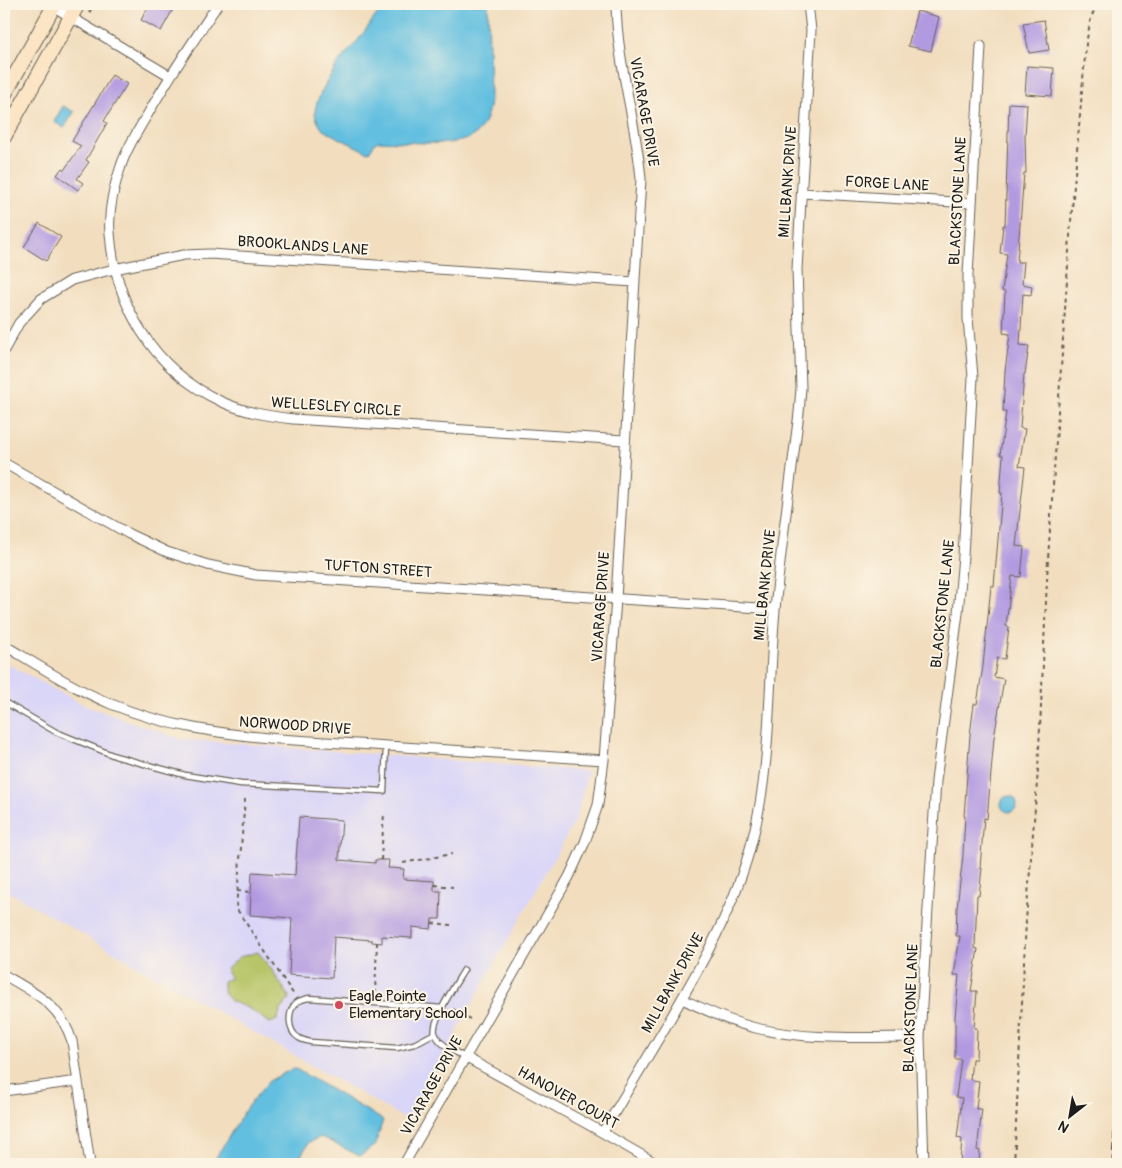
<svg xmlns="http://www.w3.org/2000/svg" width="1122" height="1168" font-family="Pangolin,sans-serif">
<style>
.built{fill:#dad6f7}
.green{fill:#b7c568;stroke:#6a7042}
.water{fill:#62bfe0;stroke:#3f6e7e}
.building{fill:#b29ae1}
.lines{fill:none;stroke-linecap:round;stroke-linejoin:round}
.lane-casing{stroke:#676055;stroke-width:7}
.street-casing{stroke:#676055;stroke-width:11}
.secondary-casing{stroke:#676055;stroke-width:16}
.path{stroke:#676055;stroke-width:2;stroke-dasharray:4 4;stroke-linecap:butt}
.lane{stroke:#fff;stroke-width:4.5}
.street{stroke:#fff;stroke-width:9}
.secondary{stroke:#fce5c4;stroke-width:14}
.rail{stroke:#1c1c1c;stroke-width:3;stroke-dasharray:8 4;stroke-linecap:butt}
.poi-dot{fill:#d1495b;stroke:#fcf5e5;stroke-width:2}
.labels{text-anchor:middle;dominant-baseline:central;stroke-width:4;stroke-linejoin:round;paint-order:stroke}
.street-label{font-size:15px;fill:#1c1c1c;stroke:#fcf5e5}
.poi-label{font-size:15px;fill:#1c1c1c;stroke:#fcf5e5;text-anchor:start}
</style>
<rect width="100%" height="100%" fill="#fcf5e5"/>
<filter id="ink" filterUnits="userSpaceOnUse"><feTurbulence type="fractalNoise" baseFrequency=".02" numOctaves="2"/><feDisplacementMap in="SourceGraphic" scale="10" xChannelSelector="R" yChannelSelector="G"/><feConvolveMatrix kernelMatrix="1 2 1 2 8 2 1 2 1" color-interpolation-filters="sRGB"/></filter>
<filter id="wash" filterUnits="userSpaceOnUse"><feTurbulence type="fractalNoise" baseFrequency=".0096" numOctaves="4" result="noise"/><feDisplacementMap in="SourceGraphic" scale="20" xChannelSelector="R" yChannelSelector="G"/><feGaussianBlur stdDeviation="1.12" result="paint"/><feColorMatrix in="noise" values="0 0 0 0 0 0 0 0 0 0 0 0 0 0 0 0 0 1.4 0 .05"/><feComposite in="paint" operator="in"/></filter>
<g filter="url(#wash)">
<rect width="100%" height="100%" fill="#f2debf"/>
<path class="built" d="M4,662L86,706L180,739L588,771L576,819L407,1120L4,889Z"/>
<path class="green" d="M258,952L269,966L290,998L281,1009L277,1020L270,1023L248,1008L230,1001L223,992V981L231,978L227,973V969L239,957Z"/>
<path class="water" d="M387,4H488L490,99C486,143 461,144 424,143C409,142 393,142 378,141L375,143L369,152L365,151L323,130C319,125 316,119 315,113C315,98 332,73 340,61C345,53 353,47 358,40C368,28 375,14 387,4Z
M63,106L74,112L64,128L54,122Z
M1001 804a8 8 0 1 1 16 0a8 8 0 1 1-16 0Z
M294,1068L383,1120L375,1145L360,1156L321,1137L309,1142L296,1164H212L247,1107L269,1081Z"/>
<g id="blocks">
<path class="building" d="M150,4H176L161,31L141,20Z
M917,11L939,17L931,51L908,46Z
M1044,20L1049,50L1029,53L1023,23Z
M1027,66L1054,68L1052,96L1025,94Z
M112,75L127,84L104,121L107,123L86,160L89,162L77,179L83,183L78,190L57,175L62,168L64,170L81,146L72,141Z
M1009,103L1027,104L1025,136L1026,173H1024L1017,262H1024L1022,284L1032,286L1031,295L1023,294L1020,345L1029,346L1025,374H1024L1020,428L1025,429L1019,466L1025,467L1016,546L1024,547L1021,577L1012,576L1006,626L1009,627L1005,659L997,658L994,677L1004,679L994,738L987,819L984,818L980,868H982L979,896L977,895L975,948L978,949L971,991H977L974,1028H977L976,1059H972L970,1080L979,1081L976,1109H982L977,1150L980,1151L979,1164H960L962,1139L957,1138L962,1098L956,1097L961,1059H955V1018L959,975H954L960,936H956L957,908L963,855L965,816H964L970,735L974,704H977L983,666L991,586H994L1002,493H1000L1003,455H1000L1006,412H1003L1005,371L1010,334L1003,333L1005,292L1002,291L1007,254L1000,253L1003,225L1005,226Z
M39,223L61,237L46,261L24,247Z
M299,817L342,820L339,860L375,863V860H389L388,868L404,869L403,879L434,881V891H441L440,919H432L431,929L412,927V938L382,936V943L372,942V940L334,937L332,978L289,975L292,918L250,915L252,872L295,875Z"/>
</g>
</g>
<g filter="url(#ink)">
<use href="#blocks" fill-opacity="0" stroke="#676055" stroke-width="1"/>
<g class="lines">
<defs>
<path id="lane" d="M4,702L56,732L115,756L185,775L241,784L384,791L386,746
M464,970C457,982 431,1021 435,1033C439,1045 455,1052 465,1057
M435,1033L414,1044L397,1048L311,1042C307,1041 302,1040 299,1038C287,1031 287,1011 297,1002C300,1000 305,999 309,998L442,1008"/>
<path id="street" d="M49,4L170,76
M218,4C194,40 170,75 149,112C139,129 127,147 121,166C114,186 108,211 110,233C115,305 153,369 220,401C243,412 268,416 293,419L624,440
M802,193L971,203
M4,350L19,323L41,299L72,280L114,269L184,255L210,254L634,282
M4,463L129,534L167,552L208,565L256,575L775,609
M4,645C39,666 73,688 111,704C164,726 222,734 279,739L604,760
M4,975C35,993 60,1004 72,1041L90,1164
M682,999C706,1010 730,1022 756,1028C810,1041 866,1037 920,1037
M465,1057L591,1126L657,1164
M4,1091L78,1081
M603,1132C625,1095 647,1058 669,1021C702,964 736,905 752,841C772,766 768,687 775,610C781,544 791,479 799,413L801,388L797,269L811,30L808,4
M404,1164L569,877L585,842L598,805L604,760L616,599L641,179C636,120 617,64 616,4
M924,1164L920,1037L936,781L958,613L963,556L973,377L968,318V275L981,46"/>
<path id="secondary" d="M4,95L55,4
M4,137L78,4"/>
</defs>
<use href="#lane" class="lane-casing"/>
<use href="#street" class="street-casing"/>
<use href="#secondary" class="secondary-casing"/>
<path class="path" d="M89,13L94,4
M4,158L9,148
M245,799L236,908L294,995
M381,860L384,813
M403,863L452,854
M434,885L453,887
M237,891L251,892
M432,923L451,925
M375,994L377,943
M453,1009L470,1019
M1014,1164L1026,921L1038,770L1048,559L1071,221L1086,44L1091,18L1097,4"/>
<use href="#lane" class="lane"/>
<use href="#street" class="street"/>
<use href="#secondary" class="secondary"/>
<path class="rail" d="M1113,1164L1118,1082"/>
</g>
</g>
<circle class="poi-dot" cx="339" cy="1005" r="5"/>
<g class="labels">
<g class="street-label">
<text transform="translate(644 112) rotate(80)">VICARAGE DRIVE</text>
<text transform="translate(788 182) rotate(-86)">MILLBANK DRIVE</text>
<text transform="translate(887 184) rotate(3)">FORGE LANE</text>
<text transform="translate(958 201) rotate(-87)">BLACKSTONE LANE</text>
<text transform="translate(303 246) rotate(4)">BROOKLANDS LANE</text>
<text transform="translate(336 407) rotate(4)">WELLESLEY CIRCLE</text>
<text transform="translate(378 569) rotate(4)">TUFTON STREET</text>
<text transform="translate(765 585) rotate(-84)">MILLBANK DRIVE</text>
<text transform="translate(943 604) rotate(-84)">BLACKSTONE LANE</text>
<text transform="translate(601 607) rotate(-86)">VICARAGE DRIVE</text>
<text transform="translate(295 726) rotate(4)">NORWOOD DRIVE</text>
<text transform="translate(673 983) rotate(-61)">MILLBANK DRIVE</text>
<text transform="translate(911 1008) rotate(-88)">BLACKSTONE LANE</text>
<text transform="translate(432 1086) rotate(-61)">VICARAGE DRIVE</text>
<text transform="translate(568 1098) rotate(29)">HANOVER COURT</text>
</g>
<g class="poi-label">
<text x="349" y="996">Eagle Pointe<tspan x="349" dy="17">Elementary School</tspan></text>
</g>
</g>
<rect width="1122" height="1168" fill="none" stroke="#fcf5e5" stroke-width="20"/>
<g transform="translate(1070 1116) rotate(211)" stroke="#fcf5e5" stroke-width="4" paint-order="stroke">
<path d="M0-4L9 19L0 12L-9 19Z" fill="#1c1c1c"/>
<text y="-8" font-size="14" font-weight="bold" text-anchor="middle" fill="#1c1c1c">N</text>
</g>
</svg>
